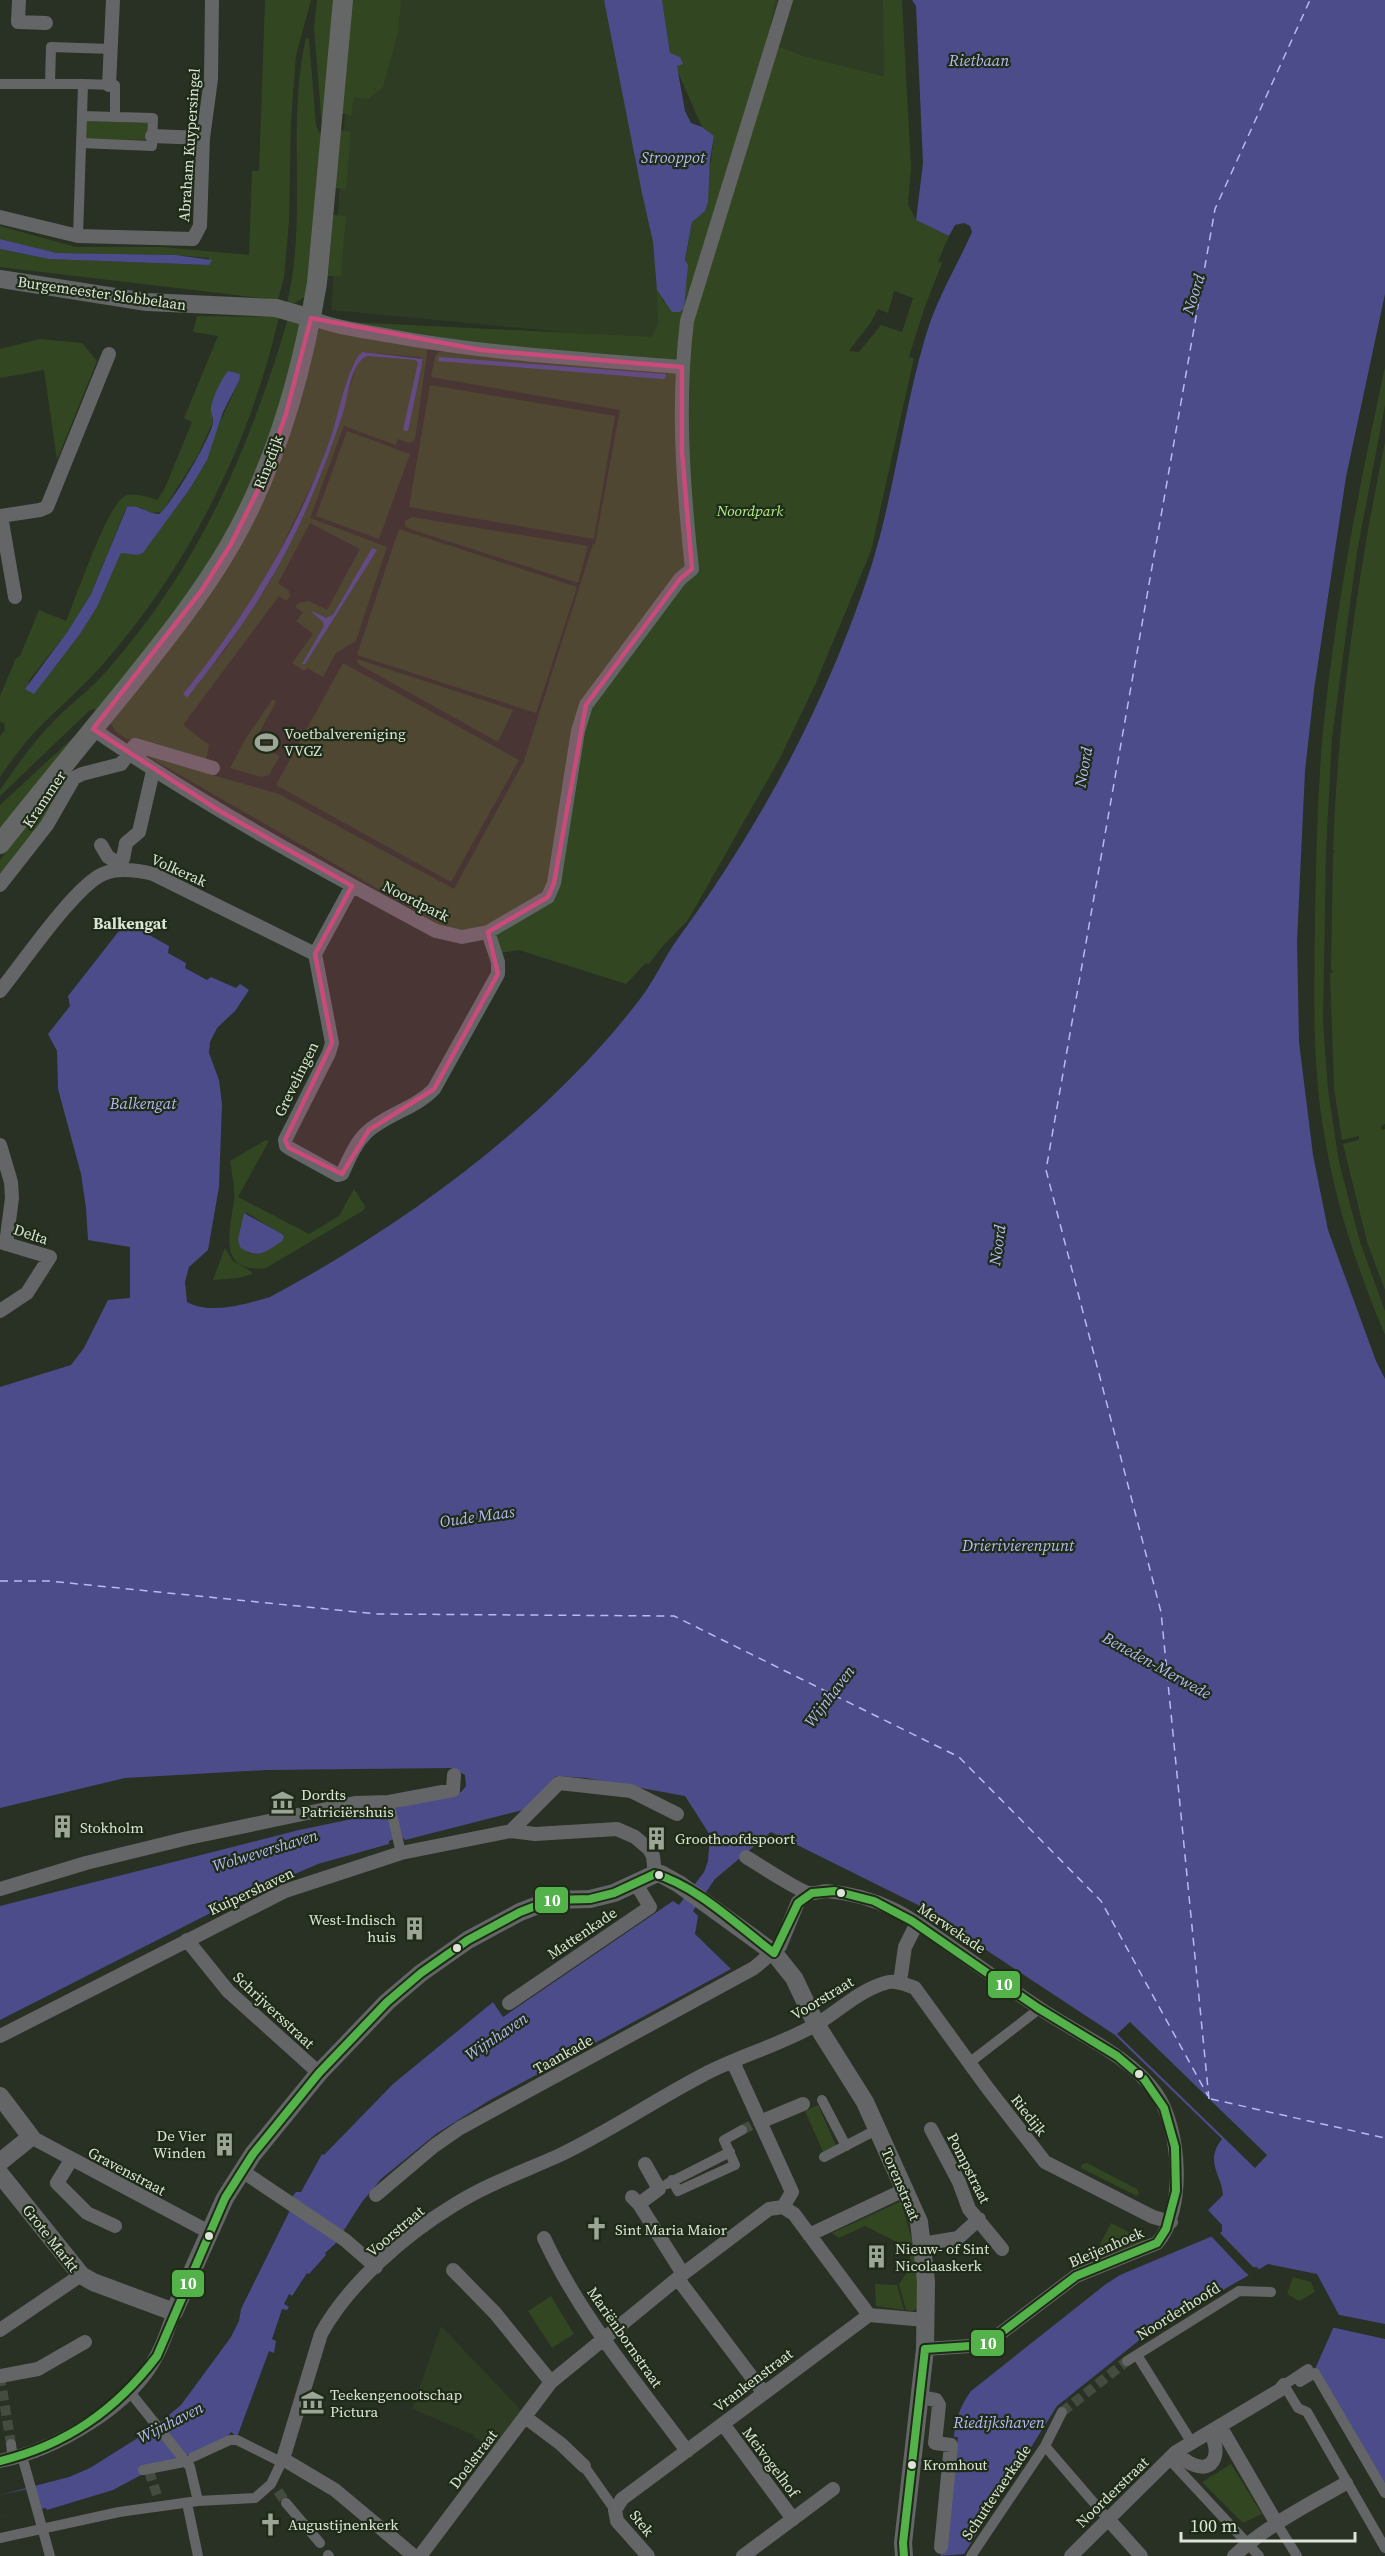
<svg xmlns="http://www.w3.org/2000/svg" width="1385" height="2556" font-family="'Source Serif 4',serif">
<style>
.built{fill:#2d3c22}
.green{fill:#324721;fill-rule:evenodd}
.water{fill:#4c4c8a}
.pier{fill:#293024}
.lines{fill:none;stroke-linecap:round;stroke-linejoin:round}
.ferry{stroke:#b6baf6;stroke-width:1.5;stroke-dasharray:8 6;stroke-linecap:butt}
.pedestrian-tunnel{stroke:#444b3f;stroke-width:10;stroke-dasharray:10 5;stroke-linecap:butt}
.pedestrian{stroke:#646566;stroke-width:10}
.minor{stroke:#646566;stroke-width:14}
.tertiary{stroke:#646566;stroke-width:18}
.secondary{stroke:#656767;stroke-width:20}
.bus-1-casing{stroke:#1e2b16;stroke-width:12}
.bus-1{stroke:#54b24a;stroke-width:8}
.marked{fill:#c84b7a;fill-opacity:0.2;stroke:#c84b7a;stroke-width:4.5;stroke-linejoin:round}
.bus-dot{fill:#dce4d7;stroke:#1e2b16;stroke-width:2}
.labels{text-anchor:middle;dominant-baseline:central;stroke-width:4.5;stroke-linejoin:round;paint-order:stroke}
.bus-label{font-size:14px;fill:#dce4d7;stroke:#1e2b16;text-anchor:start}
.street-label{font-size:15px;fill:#dce4d7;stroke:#1e2b16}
.park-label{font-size:15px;font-style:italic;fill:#b3ec8a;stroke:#1e2b16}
.poi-label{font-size:15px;fill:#dce4d7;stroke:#1e2b16;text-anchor:start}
.water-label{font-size:16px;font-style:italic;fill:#b6baf6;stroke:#1e2b16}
.neighbourhood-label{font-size:16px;font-weight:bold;fill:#dce4d7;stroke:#1e2b16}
.line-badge{stroke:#1e2b16;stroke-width:2}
.badge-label{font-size:16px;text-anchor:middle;font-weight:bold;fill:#fff}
</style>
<rect width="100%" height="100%" fill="#293024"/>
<path class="built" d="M353,0H634L667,342L331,310Z
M776,0H883L885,76L804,56L775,45L765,50Z
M441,2326L521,2410L494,2449L474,2437V2435L412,2409Z"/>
<path class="green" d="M265,0H311L296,55L291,122L289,221L284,278L278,300L0,267V249L49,259L209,265V258L176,255L57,253L0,239V226L76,247H162L249,255L252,171H259Z
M317,0H338L322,127L314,28Z
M352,0H401L398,32L383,88L367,99L354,97L351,116L341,113Z
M662,0H776L765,50L775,45L804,56L884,76L883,0H902L911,168L908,204L916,220L949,236L938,261L942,263L924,309L909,357L914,358L871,551L815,685L779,760L688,920L661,948L649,964L646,963L626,984L519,950L500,953L497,943L436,926L437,923L147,756L279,794L454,889L524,761L593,544H595L620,410L431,377L435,356L439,352C459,349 477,358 497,356L481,344L349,322L652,337L658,324L657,290L664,303L685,263L692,222L705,211L708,202L707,188L714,137L702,127L670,54ZM894,291L913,298L902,332L881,325L859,352L849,351L871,322L878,309L888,313Z
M306,38L309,39L316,125L325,145L308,295L293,304L287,303C308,217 286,125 306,38Z
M84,121L149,123V140L84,139Z
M339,130L351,132L346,189L335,188Z
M333,215L346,216L341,276H328Z
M197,316L279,317C250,444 189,566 104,663C82,688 56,710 33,734C21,747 10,763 0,777V736L5,730L4,723L0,722V696L16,658L20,656L39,610L66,621C76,598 107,505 125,496C135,492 147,497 157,500L164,490L192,422L184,418L218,336L193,332ZM239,381L189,490L143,553L137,555L121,553L97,607L80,634L34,693L28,682L68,631L91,594L125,510L140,507L151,513L162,512L198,455L213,422L211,409Z
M288,319L301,322C287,376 277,435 253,485C213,568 154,639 98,712L95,709L90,710L0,796V790C16,767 33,742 53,722C71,703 93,688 109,668C200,565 249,449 288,319Z
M323,328L428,346L415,440L410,443L398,439L396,445L344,426L310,518L387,547L356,641L336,653L323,677L307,668L304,671L292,663L313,634L296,621L303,612L295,607L299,603L309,601L327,610L360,549L310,523L278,583L289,591L290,596L286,601L279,596L183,725L209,745L206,761L150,743L127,739L116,732L108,719L211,588L291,423L319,329ZM362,352L420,357L424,362L419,365L415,360L368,356L358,361L323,469L298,527L267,586L225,650L186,697L183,694L221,647L264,583L320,468L341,409L352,366Z
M40,339L82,343L97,361L57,460L44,370L0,378V349Z
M1385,367V405L1357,552L1332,738L1326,850L1323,1022L1328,1090L1339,1162L1360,1242L1385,1311V1335C1357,1268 1334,1200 1323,1127C1312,1058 1314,989 1315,920C1316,861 1317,801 1322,742C1334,615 1358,491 1385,367Z
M430,385L615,416L594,539L409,507Z
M347,431L410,454L379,539L316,516Z
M1385,442V1124L1381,1126L1382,1130L1385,1129V1290L1367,1242L1343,1144L1359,1140V1136L1342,1140L1334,1088L1330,973H1333L1331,968L1333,853L1335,851L1333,850C1338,713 1357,577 1385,442Z
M412,517L588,546L578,583L410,529L405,526V521Z
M399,529L577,587L536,713L357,655Z
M357,659L513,710L498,742L358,664Z
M343,663L519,760L451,882L276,785Z
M273,699L276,702L254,742L280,756L269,775L261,777L230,768L246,738Z
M79,732L0,834V805Z
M80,758L40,828L0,878V860Z
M266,1140L269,1141L238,1197L309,1234L339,1216L354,1189L365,1206L364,1210L266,1268C215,1274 231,1228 234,1199C235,1186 232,1174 230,1161ZM247,1213L281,1234C272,1246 265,1256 248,1253L238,1239L244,1214Z
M225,1248L233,1261L252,1272V1274L239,1278L213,1280Z
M818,2105L837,2148L824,2154L805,2111Z
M1087,2163L1137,2189L1139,2193L1137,2196L1081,2168L1082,2164Z
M899,2202L901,2203L913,2243L903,2245L865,2226L839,2238L832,2233Z
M1111,2223L1146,2241L1108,2254L1098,2248Z
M915,2248L918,2282L917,2308L913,2311L906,2310L899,2284L910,2268V2250Z
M1293,2277L1311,2282L1315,2292L1299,2301L1287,2294Z
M875,2284L897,2285L904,2310L876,2306Z
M551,2296L574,2334L552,2348L528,2311Z
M1231,2464L1262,2514L1243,2523L1202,2482Z"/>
<path class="water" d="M604,0H662L670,53L680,57L683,64L677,66L685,111L691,123L702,127L714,136L710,159L708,202L705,211L692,222L685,260L688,265L684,308L680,312H672L657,290L653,242L642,193Z
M912,0H1385V294L1346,477L1314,690L1305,771L1297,941L1299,1042L1313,1155L1328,1230L1376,1361L1385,1379V2489L1315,2369L1339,2315L1317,2274L1268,2264L1147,2334L1057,2406L964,2554L940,2556L945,2549L958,2437H954C955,2419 961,2405 971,2391L1106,2284L1120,2275L1222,2232V2225L1208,2210L1223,2195C1222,2175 1204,2162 1222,2139L1115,2035L918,1905L771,1832L715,1879L693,1911L698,1916L695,1934L731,1969L490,2100L436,2134L381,2179L362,2202L335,2244L325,2253L326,2255L309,2274L307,2273L292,2296L289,2294L284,2304L289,2307L287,2310L282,2309L272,2339L276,2341L274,2353L269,2351L237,2437L231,2432L225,2439L143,2474L113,2490L47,2510L46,2508L0,2517V2495L69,2477L90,2468L152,2429L181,2405L231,2337L239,2321L241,2309L295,2200L292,2197L296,2192H301L322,2154L324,2155L393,2084L493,2002L503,2017L673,1901L679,1905L704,1872L708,1861L710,1835L685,1796L586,1778L556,1776L527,1809L405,1840L401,1836L389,1841V1844L318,1864L246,1895L0,2020V1906L299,1830L381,1813L382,1816L395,1813L396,1808L461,1792L466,1786L465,1775L452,1768L267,1770L125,1778L0,1808V1387L71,1365L84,1348L108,1300L130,1298V1247L88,1240L86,1208L81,1174L58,1089L57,1051L48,1034L70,1006L68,996L126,922L169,946L168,953L186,963L185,968L207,980L211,977L236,988L240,984L249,990L235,1011L217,1028L210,1042L209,1053L219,1080L222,1104L219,1187L208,1250L189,1267L185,1282L187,1302C210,1315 246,1304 270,1297C405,1225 547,1121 640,999C655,980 664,957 679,937C761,825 828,700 871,567C895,491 903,411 926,335C936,300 957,266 972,232L970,226L964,223L955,225L949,236L916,220L923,163L916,6Z
M0,239L57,253L176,255L212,260L209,265L49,259L0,249Z
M362,352L423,359L408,431L403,430L418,363L415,360L368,356C350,361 348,400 342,416C322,475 299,533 266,587C243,626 215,662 187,698L183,694C247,615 297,533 331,437C338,417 348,364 362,352Z
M439,357L665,374L666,376L664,379L438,361Z
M228,371L240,374L239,381L223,412L207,460L189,490L143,553L137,555L121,553L97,607L80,634L34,694L25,689L68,631L91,594L127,507C140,504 147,514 159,514C171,506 212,436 213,422C214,418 210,413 211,408C212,398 222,378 228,371Z
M372,548L377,550L305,664H302L324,626L323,622L310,610L326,618L333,615Z
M244,1213L282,1234L284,1237L282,1241C266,1252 257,1260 240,1247L238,1239Z"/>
<path class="pier" d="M1130,2022L1267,2155L1255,2168L1117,2034Z
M1218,2231L1253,2267H1257L1260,2272L1251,2277L1244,2271L1211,2236Z
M1335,2314L1385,2324V2339L1331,2327Z
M32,2488L37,2511L0,2517V2495Z"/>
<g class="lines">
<path class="ferry" d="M0,1581H49L377,1614L674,1616L959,1757L1101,1901L1208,2096
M1209,2099L1161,1612L1046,1170L1215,209L1310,0
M1211,2099L1385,2138"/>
<path class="pedestrian-tunnel" d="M742,2130L752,2125
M0,2376L11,2444
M1062,2412L1127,2361
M149,2471L158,2498
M278,2491L286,2503"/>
<path class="pedestrian" d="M0,84H50
M83,84H50L51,47L111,49
M82,116L83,84L115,85V117
M78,236L82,116L153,118L152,146L81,143
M389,1802L401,1853
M969,2063L1039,2009
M822,2100L846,2146
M824,2157L878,2129
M672,2180L678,2191L735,2165L724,2140L742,2130
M667,2184L730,2152
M1137,2355L1192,2443
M1127,2361L1239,2291L1271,2292
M1308,2369L1284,2385L1298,2408L1307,2412L1385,2548
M1300,2382L1315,2373L1385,2493
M129,2391L190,2467L198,2501
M11,2444L13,2459
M1045,2446L1107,2518
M22,2456L50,2556
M193,2457L230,2440H237L281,2462
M1169,2459L1259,2556
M584,2466L615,2510
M143,2470L189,2461
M187,2503L198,2556
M286,2503L320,2543
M1277,2524L1297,2556
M0,2538L119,2512L198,2501L255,2498L271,2484L283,2459
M328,2555L329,2556
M971,2556L1045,2446L1062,2412"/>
<path class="minor" d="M19,0L18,22L46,23
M109,85L113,0
M152,136L203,138
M0,217L78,236L193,239L200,226L203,138L211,79L212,0
M311,318C336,328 365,331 391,336C487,354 585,359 682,367
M0,516L40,510L47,507L109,354
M1,516L15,597
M93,729C202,805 319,868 436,931L462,937L488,932L548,897L554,883L578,731L586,705L680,579L692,569C683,486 677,404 687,321L786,0
M101,845L108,857L117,862L123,859L126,843L139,832L153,771
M0,885L47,825L74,778L82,774L121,764L135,745L213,768
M352,886L315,954L332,1043L329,1053L285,1140L286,1146L289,1148L338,1175L342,1174C349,1159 355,1144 366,1133C386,1114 415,1109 434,1089L498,974V962L488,932
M0,991C22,964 75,886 103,874C119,867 137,870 153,874L315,954
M0,1145L11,1182L12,1198L6,1244
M0,1242L50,1257L27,1293L0,1311
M511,1831L559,1783L631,1791L677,1814
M746,1857C758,1864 800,1892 809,1893C815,1894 822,1891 827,1891C850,1893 872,1899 893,1909C912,1918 929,1931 946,1943C977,1965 1008,1987 1039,2008C1077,2034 1129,2055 1156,2093C1181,2129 1186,2211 1157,2243L1076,2276L985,2345L925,2349
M0,1889L86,1863L188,1838L355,1803L389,1802L453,1790L454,1775
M187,1940L228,1991L319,2073
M901,1975L905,1947L917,1923
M509,2003L650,1907L635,1882
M0,2036L285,1891L401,1853L511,1831L535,1834L617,1829L635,1837L649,1849L653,1856L655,1874
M733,2062L792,2192L783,2207
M760,2122L803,2104
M931,2129L959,2182L969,2209L1002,2249
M31,2137L209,2232
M71,2160L57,2183L87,2213L115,2226
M242,2171L345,2240L376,2267
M376,2195L434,2146L460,2128L754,1968L780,1946L798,1902L810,1893
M632,2197L639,2204L683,2274
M639,2204L659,2189L645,2164
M809,2235L906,2189
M544,2238C580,2316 636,2382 687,2451
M922,2244L958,2238L979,2219
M453,2270L495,2313L551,2382
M678,2279L763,2392
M0,2330L81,2275
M0,2376L38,2369L85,2342
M920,2397L936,2400L939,2405L935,2443L951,2445L941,2547
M525,2417L561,2444L584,2466
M723,2424L793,2519
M1220,2426L1277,2524
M1176,2452C1181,2456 1186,2462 1192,2464C1216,2475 1221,2449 1210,2433
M0,2461C55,2450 131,2407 157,2355C164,2342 169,2327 174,2312
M1107,2518L1141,2556
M414,2556L335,2490L283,2459L321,2334C348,2284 406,2234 454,2205C487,2184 525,2171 560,2155C610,2131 655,2100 703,2075C739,2056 780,2045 815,2025C839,2011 858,1991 885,1983C895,1979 906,1985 915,1988L986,2086L1045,2162L1153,2217L1171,2222
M420,2556L551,2382L683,2274L769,2209L783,2207L794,2214L869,2315
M648,2556L617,2521L615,2510L622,2499L869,2315L925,2320
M743,2556L833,2489
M1071,2556L1176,2452L1280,2390L1284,2385
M1234,2556C1266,2526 1308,2505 1346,2483"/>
<path class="tertiary" d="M0,279L147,302L276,308L311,318
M0,2096L31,2137L0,2162
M0,2174L81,2275L93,2282L174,2312L225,2198L253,2154L319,2073L387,2002L421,1973L468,1940L520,1912L551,1900L590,1899L614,1893L655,1874H661L679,1884L774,1953L794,1978L816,2024L865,2102L919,2222L926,2281L925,2349L903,2543L904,2556"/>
<path class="secondary" d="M0,844C42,791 86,738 129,685C165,640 201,595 230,545C276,465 302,373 317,283L343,0"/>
<defs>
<path id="bus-1" d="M0,2461C66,2445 116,2410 157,2356L225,2198L253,2154L319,2073L387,2002L421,1973L468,1940L520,1912L551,1900L590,1899L614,1893L655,1874C697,1886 739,1927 774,1953L798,1903L812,1893L835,1891L874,1901L912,1921L1038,2008L1117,2056L1144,2079L1164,2108L1175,2147L1176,2191L1166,2229L1157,2243L1076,2276L985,2345L925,2349L903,2543L904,2556"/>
</defs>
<use href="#bus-1" class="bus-1-casing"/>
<use href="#bus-1" class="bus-1"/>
</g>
<path class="marked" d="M311,318L481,350L682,367V452L692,569L680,579L586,705L554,883L548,897L488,932L498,974L434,1089L369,1130L342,1174L289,1148L285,1140L332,1043L315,954L352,886L218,810L93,729L202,590L231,544L260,486L286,414Z"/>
<defs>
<symbol id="stadium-bare" viewBox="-9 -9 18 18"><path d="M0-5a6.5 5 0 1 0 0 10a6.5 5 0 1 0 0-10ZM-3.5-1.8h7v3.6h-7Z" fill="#9da598" stroke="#1e2b16" stroke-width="2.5" paint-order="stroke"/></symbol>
<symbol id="museum-bare" viewBox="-9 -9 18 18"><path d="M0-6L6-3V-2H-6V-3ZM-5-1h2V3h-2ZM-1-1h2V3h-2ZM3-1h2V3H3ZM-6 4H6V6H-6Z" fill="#9da598" stroke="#1e2b16" stroke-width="2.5" paint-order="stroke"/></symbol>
<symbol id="building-bare" viewBox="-9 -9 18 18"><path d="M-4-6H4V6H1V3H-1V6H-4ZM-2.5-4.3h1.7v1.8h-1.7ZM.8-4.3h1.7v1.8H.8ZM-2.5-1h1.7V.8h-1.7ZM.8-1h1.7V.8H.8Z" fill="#9da598" stroke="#1e2b16" stroke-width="2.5" paint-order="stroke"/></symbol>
<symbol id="church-bare" viewBox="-9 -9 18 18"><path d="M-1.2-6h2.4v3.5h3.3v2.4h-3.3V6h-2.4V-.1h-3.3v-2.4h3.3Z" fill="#9da598" stroke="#1e2b16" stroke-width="2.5" paint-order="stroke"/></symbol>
</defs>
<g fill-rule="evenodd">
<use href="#stadium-bare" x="250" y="726" width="33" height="33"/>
<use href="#museum-bare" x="266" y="1786" width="33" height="33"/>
<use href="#building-bare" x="46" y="1810" width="33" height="33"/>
<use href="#building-bare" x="640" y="1822" width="33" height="33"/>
<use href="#building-bare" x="398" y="1912" width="33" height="33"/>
<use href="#building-bare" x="208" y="2128" width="33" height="33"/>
<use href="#church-bare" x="580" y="2212" width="33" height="33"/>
<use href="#building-bare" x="860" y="2240" width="33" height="33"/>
<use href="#museum-bare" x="296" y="2386" width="33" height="33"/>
<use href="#church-bare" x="254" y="2508" width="33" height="33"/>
</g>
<g class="bus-dot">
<circle cx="659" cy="1875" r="5"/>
<circle cx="841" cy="1893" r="5"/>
<circle cx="457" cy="1948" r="5"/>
<circle cx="1139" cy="2074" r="5"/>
<circle cx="209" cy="2236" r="5"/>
<circle cx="912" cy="2465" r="5"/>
</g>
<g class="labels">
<g class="bus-label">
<text x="923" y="2465">Kromhout</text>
</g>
<g class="street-label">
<text transform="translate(189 145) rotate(-86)">Abraham Kuypersingel</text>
<text transform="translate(102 293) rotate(8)">Burgemeester Slobbelaan</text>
<text transform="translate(268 462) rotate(-69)">Ringdijk</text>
<text transform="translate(44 799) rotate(-56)">Krammer</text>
<text transform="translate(179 870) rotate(24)">Volkerak</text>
<text transform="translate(416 901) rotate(27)">Noordpark</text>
<text transform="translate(296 1079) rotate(-64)">Grevelingen</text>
<text transform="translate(31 1234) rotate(18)">Delta</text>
<text transform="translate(251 1891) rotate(-25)">Kuipershaven</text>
<text transform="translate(952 1928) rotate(34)">Merwekade</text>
<text transform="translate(582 1933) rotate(-34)">Mattenkade</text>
<text transform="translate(822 1998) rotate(-31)">Voorstraat</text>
<text transform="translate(274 2010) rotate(43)">Schrijversstraat</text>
<text transform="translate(563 2054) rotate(-29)">Taankade</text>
<text transform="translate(1029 2115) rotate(52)">Riedijk</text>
<text transform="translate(969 2168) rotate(63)">Pompstraat</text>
<text transform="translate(127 2171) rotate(28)">Gravenstraat</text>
<text transform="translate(901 2184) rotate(67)">Torenstraat</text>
<text transform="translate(395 2231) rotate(-40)">Voorstraat</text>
<text transform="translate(51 2238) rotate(52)">Grote Markt</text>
<text transform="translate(1106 2247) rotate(-23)">Bleijenhoek</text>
<text transform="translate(1178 2311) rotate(-32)">Noorderhoofd</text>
<text transform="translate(625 2337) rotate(55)">Mariënbornstraat</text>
<text transform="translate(753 2380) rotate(-37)">Vrankenstraat</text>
<text transform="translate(473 2459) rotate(-53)">Doelstraat</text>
<text transform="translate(771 2462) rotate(53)">Meivogelhof</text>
<text transform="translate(996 2492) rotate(-56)">Schuttevaerkade</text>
<text transform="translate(1112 2492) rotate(-44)">Noorderstraat</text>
<text transform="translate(642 2523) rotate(51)">Stek</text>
</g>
<g class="park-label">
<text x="750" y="510">Noordpark</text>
</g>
<g class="poi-label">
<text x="284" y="733">Voetbalvereniging<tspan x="284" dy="17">VVGZ</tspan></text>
<text x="301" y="1794">Dordts<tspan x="301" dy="17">Patriciërshuis</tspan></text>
<text x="80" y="1827">Stokholm</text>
<text x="675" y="1838">Groothoofdspoort</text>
<text x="396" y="1919" text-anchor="end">West-Indisch<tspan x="396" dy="17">huis</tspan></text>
<text x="206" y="2135" text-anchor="end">De Vier<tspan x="206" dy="17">Winden</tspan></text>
<text x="615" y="2229">Sint Maria Maior</text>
<text x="895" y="2248">Nieuw- of Sint<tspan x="895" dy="17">Nicolaaskerk</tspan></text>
<text x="330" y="2394">Teekengenootschap<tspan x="330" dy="17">Pictura</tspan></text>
<text x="288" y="2524">Augustijnenkerk</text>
</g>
<g class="water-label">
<text x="979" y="60">Rietbaan</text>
<text x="673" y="157">Strooppot</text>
<text transform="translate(1193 294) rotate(-72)">Noord</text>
<text transform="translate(1083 767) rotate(-80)">Noord</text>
<text x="143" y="1103">Balkengat</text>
<text transform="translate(997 1245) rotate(-82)">Noord</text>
<text transform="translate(477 1516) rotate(-8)">Oude Maas</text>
<text x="1018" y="1545">Drierivierenpunt</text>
<text transform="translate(1157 1665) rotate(29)">Beneden-Merwede</text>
<text transform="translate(829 1696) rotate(-53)">Wijnhaven</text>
<text transform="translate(265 1850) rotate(-17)">Wolwevershaven</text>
<text transform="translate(496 2036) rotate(-34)">Wijnhaven</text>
<text transform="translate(170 2422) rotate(-27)">Wijnhaven</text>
<text x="999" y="2422">Riedijkshaven</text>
</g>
<g class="neighbourhood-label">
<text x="130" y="923">Balkengat</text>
</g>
</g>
<g class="line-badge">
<rect x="534" y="1886" width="35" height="28" rx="6" fill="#54b24a"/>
<rect x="987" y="1970" width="34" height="29" rx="6" fill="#54b24a"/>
<rect x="171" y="2269" width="34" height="29" rx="6" fill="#54b24a"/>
<rect x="970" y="2329" width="35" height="28" rx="6" fill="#54b24a"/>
</g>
<g class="badge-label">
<text x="552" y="1906">10</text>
<text x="1004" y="1990">10</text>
<text x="188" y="2289">10</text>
<text x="988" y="2349">10</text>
</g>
<path d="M1181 2532v9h174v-9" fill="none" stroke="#dce4d7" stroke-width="3"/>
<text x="1190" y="2532" font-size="18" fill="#dce4d7" stroke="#1e2b16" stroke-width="4.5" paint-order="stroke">100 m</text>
</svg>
